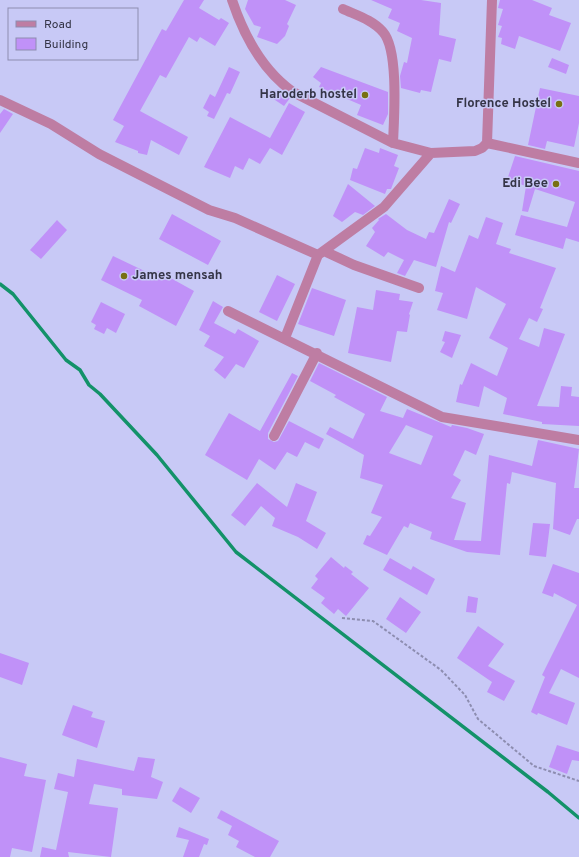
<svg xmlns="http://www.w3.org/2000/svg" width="579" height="857" font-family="Overpass,sans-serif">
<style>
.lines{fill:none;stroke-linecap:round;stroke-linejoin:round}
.stream{stroke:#139269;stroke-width:3.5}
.building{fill:#c091f8;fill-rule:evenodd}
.path{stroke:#8d8db0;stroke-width:2;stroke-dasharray:3 2;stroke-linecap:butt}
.minor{stroke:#be7da3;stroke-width:10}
.poi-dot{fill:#787010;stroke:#c8c9f6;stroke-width:1.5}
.labels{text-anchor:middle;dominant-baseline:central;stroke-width:3;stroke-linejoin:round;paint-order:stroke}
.poi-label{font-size:13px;font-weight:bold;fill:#343446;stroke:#c8c9f6;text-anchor:end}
</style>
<rect width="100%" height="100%" fill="#c8c9f6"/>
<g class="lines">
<path class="stream" d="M0,284L13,294L66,360L80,370L89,385L100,394L157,455L236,552L548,792L579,818"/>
</g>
<path class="building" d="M184,0H204L199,8L219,20L221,18L229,23L215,46L200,37L197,42L189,37L166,78L160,75L140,111L188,137L179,155L151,140L147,155L138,153V151L115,142L124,126L113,120L162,29L166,31Z
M248,0H285L296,5L287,24L289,26L285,36L277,44L257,37L261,27L254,25L245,9Z
M371,0H421L441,3L439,35L456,39L451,62L439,59L431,92L421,90L420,93L401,88L400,76L404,62L407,63L412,38L397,31L400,23L388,18L392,9Z
M500,0H532L552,8L549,15L571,23L560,51L519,36L515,49L501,44L502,38L498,37L502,26L498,25L503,9L498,8Z
M552,58L569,65L566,74L548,67Z
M229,67L240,72L230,94L227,93L214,119L207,116L209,112L203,108L210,94L215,97Z
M321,67L388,92V114L383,125L357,115L361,105L319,87L321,83L313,77Z
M540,88L579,96V123L574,147L547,141L545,149L528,145Z
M278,89L290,98L284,106L272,98Z
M289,103L305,112L282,155L270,148L260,164L249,158L243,170L235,166L230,178L204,167L230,117L270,138Z
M4,109L13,114L0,133V114Z
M365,148L379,153L380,148L398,155L394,166L399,168L391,189H387L385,194L350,180L353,168L357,169Z
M515,156L579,171V242L566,238L563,249L515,235L521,215L567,227L575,202L535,189L528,212L522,211L526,186L507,180Z
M348,184L375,206L363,215L355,212L342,222L333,216Z
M449,199L460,204L451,223L449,222L436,267L414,260L405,276L397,273L404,260L388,252L384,257L366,246L375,232L372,228L379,220L378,219L386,214L407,230L426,239L429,232L434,233Z
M172,214L221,241L208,265L159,239Z
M486,217L503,223L496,244L511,249L509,253L556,268L540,308L543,309L537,322L529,318L519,339L539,347L544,328L565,334L537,406L559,407L561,386L572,387L571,396L579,397V426L542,424V422L503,414L507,398L484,386L479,407L456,402L460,384L462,385L471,363L497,376L508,348L489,338L506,304L476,287L467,319L437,310L443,293L435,291L441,266L455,272L469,235L478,239Z
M57,220L67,230L41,259L30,250Z
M113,256L155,276L158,271L194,291L176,326L139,306L142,300L101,280Z
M277,275L295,284L277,321L259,312Z
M312,288L346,300L334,336L298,324Z
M376,290L400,294L399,300L413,302L409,314L410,315L407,332L397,331L391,362L348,353L357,307L373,310Z
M213,301L223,307L214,323L235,334L238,329L259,341L244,368L236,364L225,379L214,370L224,357L204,346L210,336L199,330Z
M101,302L125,314L116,333L107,328L104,334L94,329L96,325L91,322Z
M445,331L461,335L452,358L440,352L445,342L442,341Z
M319,363L387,397L380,411L403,418L407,409L451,427L452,425L467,428L484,434L476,455L465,450L453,475L461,480L451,498L466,503L454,540L481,541L489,455L532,466L538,440L579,449L574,488H579V519H577L570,535L553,529L556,483L512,472L510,484L507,483L500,555L467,552L430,539L432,532L410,523L408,528L404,526L387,555L363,544L367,535L370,536L382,517L371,513L383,485L360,478L364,455L326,434L330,427L353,439L365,414L334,397L336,395L310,381ZM406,425L433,436L421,465L389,453Z
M292,373L298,376L268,433V439L274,442L278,441L289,421L324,439L319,449L305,442L297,457L287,452L275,470L259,459L247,480L205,455L229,413L260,431Z
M257,483L287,507L296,483L317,492L306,521L326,533L317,549L298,537L272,526L275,518L261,506L245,526L231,515Z
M533,523L550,524L546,557L529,555Z
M331,557L344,568L345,566L353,572L351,574L369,588L346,616L338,609L334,614L321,603L325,598L311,588L318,579L315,576Z
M390,558L411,570L413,566L435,579L427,595L383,570Z
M553,564L579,573V678L561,669L549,693L575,703L567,725L538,713L537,715L531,712L545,677L542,675L577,605L554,593L553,597L542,593Z
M468,596L478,598L476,613L466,612Z
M400,597L421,612L406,633L386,619Z
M478,626L504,644L488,666L515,681L504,701L487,692L492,682L457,658Z
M0,653L29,663L22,685L0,677Z
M73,705L93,712L91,717L105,721L97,748L62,735Z
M557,745L579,752V761L572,760L567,774L549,767Z
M0,757L27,764L24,776L46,780L32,852L12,848L10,857H0Z
M138,757L155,759L151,777L163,782L157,799L122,795V789L94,784L89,804L118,808L111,857L68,852L69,857H40L42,847L56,850L68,792L54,789L58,773L74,777L77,759L134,771Z
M180,787L200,798L191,813L172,801Z
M221,810L279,841L270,857H255L236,847L239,841L228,835L232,826L217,818Z
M179,827L209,839L207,845L204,844L199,857H183L189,840L176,837Z"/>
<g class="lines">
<path class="path" d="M342,618L373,621L441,670L465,695L478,719L534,766L579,781"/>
<path class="minor" d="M232,0C244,36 262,70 293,92L393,143L431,153L475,151L482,148L487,143L579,163
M343,9C356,15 373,20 383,32C399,50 394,118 393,143
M0,100L51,124L99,154L209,210L235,218L318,255
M487,143L492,0
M324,251L354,265L419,288
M228,311L442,417L579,440
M285,338L318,255L384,207L431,153
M274,436L317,353"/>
</g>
<g class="poi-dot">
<circle cx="365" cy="95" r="4"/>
<circle cx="559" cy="104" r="4"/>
<circle cx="556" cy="184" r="4"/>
<circle cx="124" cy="276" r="4"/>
</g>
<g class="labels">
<g class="poi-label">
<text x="357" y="95">Haroderb hostel</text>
<text x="551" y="104">Florence Hostel</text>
<text x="548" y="184">Edi Bee</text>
<text x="132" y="276" text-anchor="start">James mensah</text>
</g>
</g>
<rect x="8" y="8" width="130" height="52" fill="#c8c9f6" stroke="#8d8db0"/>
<rect x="16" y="21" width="20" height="6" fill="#be7da3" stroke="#8d8db0"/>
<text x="44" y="28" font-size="12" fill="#343446">Road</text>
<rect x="16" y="38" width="20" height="12" fill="#c091f8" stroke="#8d8db0"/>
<text x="44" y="48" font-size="12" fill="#343446">Building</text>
</svg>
